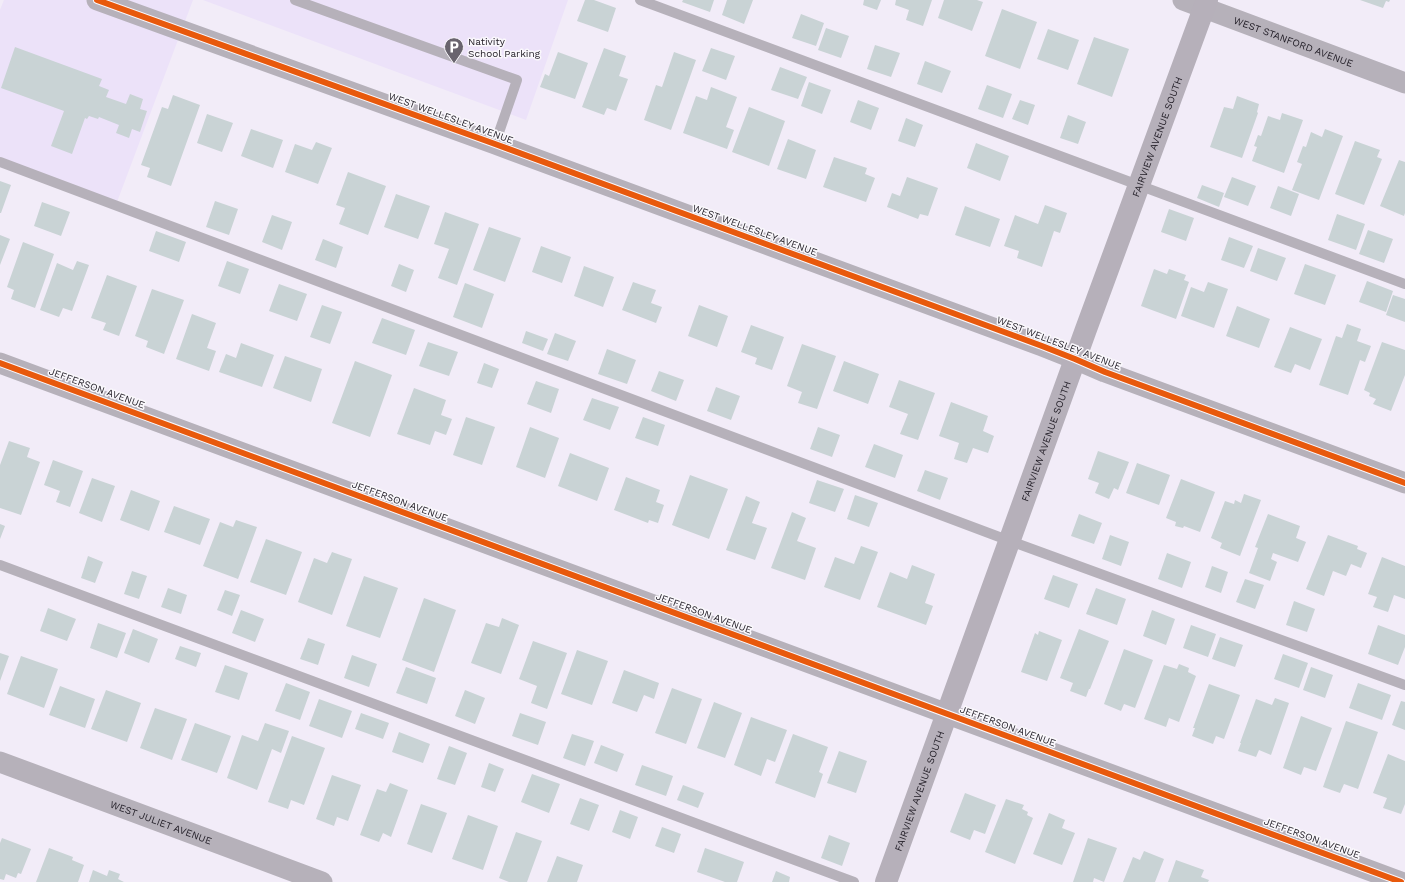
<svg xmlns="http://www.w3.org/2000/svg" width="1405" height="882" font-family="'Work Sans',sans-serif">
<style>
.built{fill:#ece2f9}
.building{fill:#c9d3d5}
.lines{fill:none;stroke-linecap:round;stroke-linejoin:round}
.lane{stroke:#b6b1ba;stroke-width:10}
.street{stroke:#b6b1ba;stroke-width:21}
.secondary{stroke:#b6b0ba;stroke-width:22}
.cycleway-casing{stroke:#faf8fc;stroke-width:8}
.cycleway{stroke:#e8590c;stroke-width:6}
.labels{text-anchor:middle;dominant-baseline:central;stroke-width:3;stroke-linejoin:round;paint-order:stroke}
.poi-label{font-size:10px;fill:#1f1b24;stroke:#faf8fc;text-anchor:start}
.street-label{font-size:10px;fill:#1f1b24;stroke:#faf8fc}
</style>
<rect width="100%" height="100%" fill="#f2ecf8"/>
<path class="built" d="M4,0H193L117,202L0,159V10Z
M203,0H568L526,120Z"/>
<path class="building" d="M585,0H594L616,8L608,32L577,21Z
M683,0H714L710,12L682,2Z
M727,0H753L744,24L722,15Z
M864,0H881L877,10L863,5Z
M896,0H932L923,26L906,20L909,10L895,5Z
M944,0H977L983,2L972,31L938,18Z
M1360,0H1390L1389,2L1386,1L1383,8Z
M1002,9L1037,22L1020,69L985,56Z
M801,14L824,23L816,46L792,38Z
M826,28L849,36L841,58L818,50Z
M1048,29L1079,40L1068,70L1037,59Z
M1094,37L1129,49L1112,97L1077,84Z
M875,45L900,53L891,77L867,69Z
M15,47L102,79L99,86L109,90L106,97L126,104L130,94L143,99L140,109L147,111L140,132L132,129L129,138L116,133L119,125L99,117L98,119L89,116L87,119L85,118L72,154L51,146L64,111L1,88Z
M604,48L626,56L619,76L628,79L616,111L607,108L604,115L582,107Z
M711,48L735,56L726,80L702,71Z
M558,52L588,63L575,99L540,87L545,74L549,76Z
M674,52L696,60L671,130L644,120L656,85L662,87Z
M925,61L951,71L942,93L917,84Z
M780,67L807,77L798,99L771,90Z
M809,82L831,90L822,114L801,106Z
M987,85L1012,94L1003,118L978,109Z
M711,87L737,97L726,127L734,130L727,149L683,133L696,96L707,100Z
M173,95L200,105L171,186L147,177L150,168L141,165L162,107L168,109Z
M1237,96L1259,104L1257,112L1258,113L1242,158L1210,147L1224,107L1233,109Z
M858,100L879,108L871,130L850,122Z
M1020,100L1035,105L1028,125L1012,119Z
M749,107L785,121L769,166L732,152Z
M1282,113L1303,120L1284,173L1252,161L1257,147L1254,146L1258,135L1261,136L1268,116L1280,120Z
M207,114L233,123L222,152L197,143Z
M1068,115L1086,122L1078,144L1060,138Z
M906,118L923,125L915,147L898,141Z
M251,129L283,140L273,168L241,156Z
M1325,129L1343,136L1319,200L1292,190L1302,164L1297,162L1303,146L1306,147L1311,132L1322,137Z
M788,139L816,150L806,179L777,169Z
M1355,141L1380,150L1377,157L1382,159L1364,205L1335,194Z
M316,142L332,148L318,184L285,172L295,144L312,150Z
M976,143L1009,156L1000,181L967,168Z
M834,157L867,168L865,174L875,178L866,202L823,187Z
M1399,160L1405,162V213L1404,216L1380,206Z
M348,172L386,186L368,235L339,224L345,208L336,205Z
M907,177L938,188L928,216L920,214L918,219L887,207L892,193L900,196Z
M1232,177L1256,186L1248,206L1224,197Z
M0,181L11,185L1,213H0Z
M1202,185L1224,193L1219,207L1197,198Z
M1278,186L1299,194L1291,216L1270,208Z
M396,194L430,206L418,239L384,227Z
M215,201L238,209L229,235L206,227Z
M42,202L70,212L61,236L34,226Z
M1045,205L1067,213L1060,233L1054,231L1042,267L1017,258L1019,251L1004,246L1015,215L1038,224Z
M965,206L1000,219L990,247L955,235Z
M1169,209L1194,218L1186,241L1161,232Z
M445,212L479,224L457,285L438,278L449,249L434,244Z
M1337,214L1365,224L1356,250L1328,240Z
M272,215L292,222L282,250L262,242Z
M489,227L521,238L505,282L473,270Z
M1368,230L1393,239L1384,263L1359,254Z
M156,231L186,242L179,262L149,251Z
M0,235L10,239L0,265Z
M1229,237L1253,246L1244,268L1221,260Z
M323,239L343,247L336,268L315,260Z
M23,242L54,254L35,308L11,299L14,290L7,287Z
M541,246L571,257L562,283L532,272Z
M1258,248L1286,258L1277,281L1250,271Z
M77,261L89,265L72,311L63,308L59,317L40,310L57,263L73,270Z
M227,261L249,269L240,294L218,286Z
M399,264L414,270L406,292L391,286Z
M1305,264L1336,275L1325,305L1294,294Z
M584,266L614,277L603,307L574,296Z
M1154,269L1167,274L1169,269L1186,275L1184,280L1189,282L1176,319L1141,306Z
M107,275L137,286L119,336L103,330L106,323L91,318Z
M1367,281L1393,291L1386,312L1359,302Z
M633,282L656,290L651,303L662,307L656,323L622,310Z
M1208,282L1228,289L1214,328L1181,316L1191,287L1204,292Z
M465,283L494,294L482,328L453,317Z
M279,284L307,294L297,321L269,311Z
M152,289L184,300L164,354L146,347L148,341L135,336Z
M1393,295L1405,299V322L1386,315Z
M322,305L342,312L330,344L310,337Z
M699,305L728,316L717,347L688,336Z
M1237,306L1270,319L1259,348L1226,336Z
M192,314L216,323L207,348L216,351L209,371L176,359Z
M382,318L415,330L406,355L372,343Z
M1347,324L1361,329L1357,341L1371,346L1365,362L1360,360L1348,395L1319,385L1336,336L1342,338Z
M751,325L784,337L772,370L755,364L757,358L741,352Z
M1290,327L1322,339L1310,370L1295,364L1291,373L1274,367Z
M526,331L548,339L543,351L522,343Z
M555,333L576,341L568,361L547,354Z
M428,342L458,352L449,376L419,366Z
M1382,342L1405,350V375L1391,411L1373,404L1376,399L1369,396L1370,393L1364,390Z
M241,343L274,355L262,387L219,372L226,354L236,358Z
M802,344L836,356L817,409L798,403L802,392L787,386Z
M607,349L636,360L627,384L598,374Z
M285,356L322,369L311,402L273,388Z
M355,361L392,375L370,437L332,423Z
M844,361L879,374L868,404L833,391Z
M484,363L499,369L492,388L477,383Z
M659,371L684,380L676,401L651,391Z
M899,380L935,393L918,440L900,434L908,414L889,407Z
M536,381L559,389L551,413L527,404Z
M716,387L740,396L731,420L707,411Z
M414,388L446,400L441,415L452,419L446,435L435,431L430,445L397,434Z
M592,398L619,407L610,430L583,420Z
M951,402L988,416L983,431L994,436L988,453L973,448L967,463L954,459L959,443L939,436Z
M466,417L495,427L482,465L453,455Z
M643,417L665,425L658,446L635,438Z
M530,427L559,438L545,478L516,467Z
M818,427L840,435L832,457L810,449Z
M9,441L30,448L27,457L40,462L21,515L0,508V465Z
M874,444L903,455L895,478L865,467Z
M1098,451L1129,462L1118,490L1114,488L1109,499L1095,493L1099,483L1088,479Z
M570,453L609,468L597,501L558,486Z
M53,460L83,471L70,507L56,502L60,491L44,485Z
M1137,463L1170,475L1159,505L1126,493Z
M925,470L948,478L940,500L917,491Z
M690,475L728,489L709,539L672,525Z
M626,477L660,490L656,502L664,505L658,523L649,520L648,523L614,510Z
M92,478L115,486L102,522L79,513Z
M1181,479L1215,492L1200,532L1184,526L1183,528L1175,526L1176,522L1166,518Z
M817,480L844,489L835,512L809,503Z
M131,490L160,501L149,531L120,520Z
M1244,494L1261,500L1240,556L1220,548L1222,543L1211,538L1225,501L1234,504L1235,500L1241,503Z
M855,495L878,503L869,527L847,519Z
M746,496L760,502L752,523L767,528L755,560L726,550Z
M174,506L210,519L200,545L164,532Z
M792,512L806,518L797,541L816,548L805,580L771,568Z
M1079,514L1102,523L1094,544L1071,536Z
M1268,514L1300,526L1296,538L1306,542L1298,562L1273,553L1271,559L1277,562L1270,581L1249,573L1258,548L1255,547Z
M236,520L257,527L238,579L203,566L220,522L233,527Z
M0,524L5,526L0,539Z
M1110,535L1129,542L1121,566L1102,559Z
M1328,535L1358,546L1357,549L1367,553L1361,568L1351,564L1346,576L1333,571L1324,596L1306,589Z
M266,539L302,552L286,595L250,582Z
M861,546L878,552L860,600L824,587L835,557L854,564Z
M332,552L352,559L332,615L298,602L314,558L327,563Z
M1167,553L1191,562L1182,588L1158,579Z
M88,556L103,562L95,583L81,578Z
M1382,557L1405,566V599L1394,595L1388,612L1373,607L1377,597L1368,594Z
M912,565L935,574L925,603L933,606L926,625L877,607L890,572L907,579Z
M1212,566L1228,572L1221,593L1205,587Z
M132,571L147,576L139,599L124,594Z
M1053,575L1078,584L1069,608L1044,599Z
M364,576L398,588L380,638L346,626Z
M1245,579L1264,585L1255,609L1236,602Z
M168,588L187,595L181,614L161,607Z
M1096,588L1126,599L1117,625L1086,614Z
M225,590L240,595L232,616L217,610Z
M424,598L456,610L434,672L402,660Z
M1294,601L1315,609L1307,632L1286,625Z
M48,608L76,619L67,641L40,631Z
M241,610L264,619L255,642L232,633Z
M1152,610L1175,619L1166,645L1143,636Z
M502,618L519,625L501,674L471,663L486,623L499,627Z
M98,623L126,633L117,658L90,648Z
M1191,625L1216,634L1208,657L1183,648Z
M1378,625L1405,635V647L1398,665L1368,654Z
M133,629L158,639L149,663L124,653Z
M1079,629L1109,641L1090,689H1089L1086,697L1070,691L1073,683L1060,678Z
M1039,631L1062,640L1047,681L1021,672L1035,633L1038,635Z
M1220,637L1243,645L1235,667L1212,659Z
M308,638L325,644L318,665L300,659Z
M533,641L567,653L547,709L531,703L537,686L519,679Z
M180,646L201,653L196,667L175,659Z
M1124,649L1153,660L1135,708L1124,704L1121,711L1104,704Z
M577,650L608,661L592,705L561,694Z
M0,653L9,656L0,681Z
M1283,654L1308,663L1299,688L1274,679Z
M352,655L377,664L369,687L344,678Z
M21,656L58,669L44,708L7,694Z
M1179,664L1189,668L1188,672L1196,676L1179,722L1169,718L1166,727L1144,719L1164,665L1177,669Z
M225,665L248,673L239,700L215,692Z
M406,667L436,678L427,704L396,693Z
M1311,667L1333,675L1325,698L1303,690Z
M624,670L659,683L654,699L644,695L637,712L612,703Z
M286,683L310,692L300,720L275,711Z
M1358,683L1391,695L1382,720L1349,708Z
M1209,684L1240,695L1224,739L1216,736L1213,744L1192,736L1195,728H1193Z
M60,686L95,699L85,728L49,715Z
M672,688L702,699L686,744L655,733Z
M106,690L141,703L127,742L91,729Z
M465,690L485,698L475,724L455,716Z
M1275,698L1289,703L1271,755L1259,750L1256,757L1238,751L1241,743H1240L1256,699L1272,705Z
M319,699L352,711L342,738L309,726Z
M1401,701L1405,702V730L1392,725Z
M714,702L742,713L725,758L697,748Z
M155,708L187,719L172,760L140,748Z
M361,713L389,723L383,739L355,729Z
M520,713L546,722L538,745L512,736Z
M1301,716L1332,728L1316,771L1304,767L1301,775L1283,768Z
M751,717L787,730L775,762L767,759L761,776L734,765Z
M1346,721L1378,732L1358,789L1344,784L1340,793L1323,787Z
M195,723L231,736L217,773L181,760Z
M265,723L289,731L281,753L272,749L257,790L227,778L242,735L258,741Z
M399,732L430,744L423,763L392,752Z
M572,734L594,741L585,766L563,758Z
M793,734L828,747L819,772L823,774L815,798L775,783Z
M292,736L325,748L304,805L291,800L288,809L268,802Z
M601,745L624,754L617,772L594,763Z
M449,746L467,753L455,785L437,779Z
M839,751L867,761L856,793L827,783Z
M1388,754L1405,761V804L1401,814L1383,808L1387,798L1373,793Z
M489,763L504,769L495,792L481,787Z
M642,765L673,776L666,796L635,785Z
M532,774L560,784L549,813L521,802Z
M332,775L361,785L348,821L337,817L334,826L316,819Z
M390,783L408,790L391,837L383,833L379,842L360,835L377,789L386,792Z
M683,785L704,793L698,808L677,800Z
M965,793L996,805L985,834L974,830L970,840L950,832Z
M580,798L599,805L589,831L570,824Z
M1006,799L1024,805L1022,809L1028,812L1027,815L1033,818L1015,864L985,852Z
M421,804L447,813L432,853L407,844Z
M620,810L638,817L630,839L612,832Z
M1049,813L1065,820L1062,828L1075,833L1062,865L1033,854Z
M468,815L498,826L483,870L452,859Z
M662,827L681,834L674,853L655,846Z
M516,832L542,841L527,882H509L499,878Z
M829,835L850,843L842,866L821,858Z
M2,838L31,849L21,874L18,873L16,878L6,874L4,880L0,879V843Z
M1088,838L1117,848L1104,882L1094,878L1093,882H1073Z
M49,848L73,857L72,860L84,865L78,882H36Z
M705,848L744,862L737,882H725L697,872Z
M1144,851L1164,859L1155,882H1123L1133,857L1140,860Z
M557,856L583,865L577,882H547Z
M1176,860L1204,870L1201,877L1209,880L1208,882H1168Z
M93,870L107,876L109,870L120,874L118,879L124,882H89Z
M776,871L790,877L789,882H772Z"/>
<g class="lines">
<path class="lane" d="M295,0L517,80L495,144
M640,0L1405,284
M0,162L1010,541L1405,685
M0,565L854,882"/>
<g class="street">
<path d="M97,0L495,144L1042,346L1075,359L1105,372L1405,483"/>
<path id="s1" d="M1183,0L1405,83"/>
<path d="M0,363L1401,882"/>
<path id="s2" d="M0,762L322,882"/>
</g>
<path class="secondary" id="s3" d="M886,882L1085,332L1207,0"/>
<defs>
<path id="cycleway" d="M97,0L495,144L1042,346L1075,359L1105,372L1405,483
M0,363L1401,882"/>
</defs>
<use href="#cycleway" class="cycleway-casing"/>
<use href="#cycleway" class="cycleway"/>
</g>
<defs>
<symbol id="parking-pin" viewBox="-11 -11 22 30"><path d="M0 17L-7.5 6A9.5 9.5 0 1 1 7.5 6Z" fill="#69646e" stroke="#faf8fc"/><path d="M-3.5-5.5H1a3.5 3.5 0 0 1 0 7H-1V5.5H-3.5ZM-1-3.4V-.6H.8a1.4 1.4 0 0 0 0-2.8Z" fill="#fff"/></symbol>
</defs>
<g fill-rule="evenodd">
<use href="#parking-pin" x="443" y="36" width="22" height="30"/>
</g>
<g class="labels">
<g class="poi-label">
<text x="468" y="41">Nativity<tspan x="468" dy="12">School Parking</tspan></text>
</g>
<g class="street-label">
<text stroke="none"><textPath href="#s1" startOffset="118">WEST STANFORD AVENUE</textPath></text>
<text transform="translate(451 118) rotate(20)">WEST WELLESLEY AVENUE</text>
<text stroke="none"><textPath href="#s3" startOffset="793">FAIRVIEW AVENUE SOUTH</textPath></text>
<text transform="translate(755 230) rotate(20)">WEST WELLESLEY AVENUE</text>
<text transform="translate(1059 343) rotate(21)">WEST WELLESLEY AVENUE</text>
<text transform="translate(97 388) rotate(20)">JEFFERSON AVENUE</text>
<text stroke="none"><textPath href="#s3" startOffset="469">FAIRVIEW AVENUE SOUTH</textPath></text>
<text transform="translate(400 501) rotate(20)">JEFFERSON AVENUE</text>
<text transform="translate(704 613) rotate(20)">JEFFERSON AVENUE</text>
<text transform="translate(1008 726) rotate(20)">JEFFERSON AVENUE</text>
<text stroke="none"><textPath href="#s3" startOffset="97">FAIRVIEW AVENUE SOUTH</textPath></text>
<text stroke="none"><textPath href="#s2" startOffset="172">WEST JULIET AVENUE</textPath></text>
<text transform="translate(1312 838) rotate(20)">JEFFERSON AVENUE</text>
</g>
</g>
</svg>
